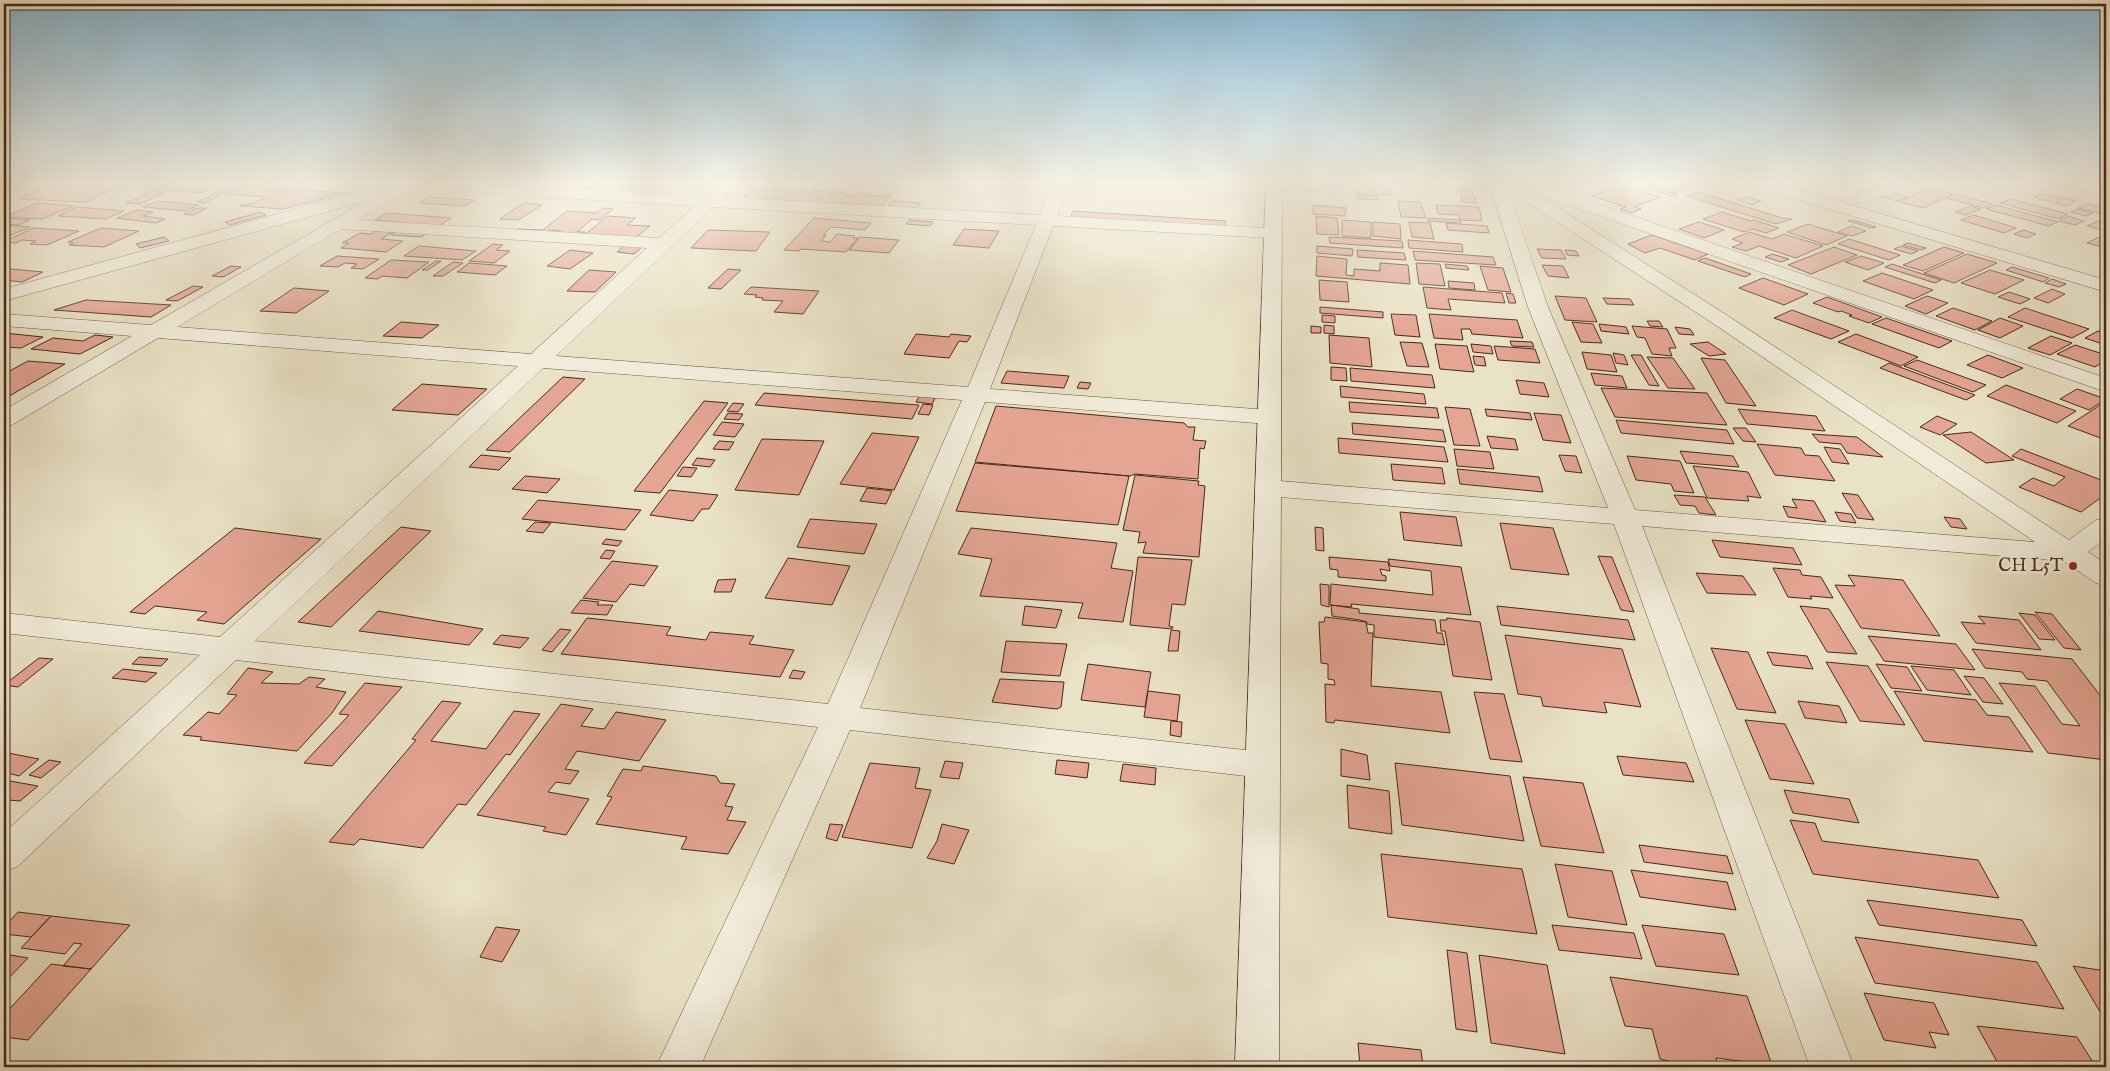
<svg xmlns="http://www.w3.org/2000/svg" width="2110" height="1071" font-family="'IM FELL English',serif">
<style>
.building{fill:#e4a593;stroke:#47291a}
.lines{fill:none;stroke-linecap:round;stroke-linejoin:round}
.minor-casing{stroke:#705745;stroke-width:1}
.secondary-casing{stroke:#47291a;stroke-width:1}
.minor{fill:#f1ecda;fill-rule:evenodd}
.secondary{fill:#f1ecda;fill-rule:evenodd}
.poi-dot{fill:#8f2418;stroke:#f1ecda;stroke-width:2}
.labels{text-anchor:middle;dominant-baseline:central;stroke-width:5;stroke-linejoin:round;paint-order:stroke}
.poi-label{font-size:18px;fill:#47291a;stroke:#f1ecda;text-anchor:end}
</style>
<rect width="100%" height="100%" fill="#eae2c6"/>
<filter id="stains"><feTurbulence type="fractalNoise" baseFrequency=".004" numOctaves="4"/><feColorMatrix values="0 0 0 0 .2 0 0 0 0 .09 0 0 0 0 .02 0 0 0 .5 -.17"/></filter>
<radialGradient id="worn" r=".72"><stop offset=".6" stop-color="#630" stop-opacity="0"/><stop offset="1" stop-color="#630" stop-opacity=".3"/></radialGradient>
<path class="building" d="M106,182H129L85,202L19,199L48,186H96Z
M134,182H144L130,188H121Z
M171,182L186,183L140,204L126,203Z
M194,182H200L222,184L200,193L173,191Z
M586,182H603L595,189L579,188Z
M624,182H675L673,184H677L673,188H617Z
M1307,182H1347L1346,185L1322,184L1320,190H1307Z
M1359,182L1390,183L1392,195L1354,193L1353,185H1360Z
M1642,182H1695L1701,184L1675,193Z
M1710,182H1729L1716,187L1705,184Z
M1628,184L1648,190L1643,192L1660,197L1634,207L1641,209L1631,213L1620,209L1626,207L1592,196Z
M243,186L346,193L283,209L240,206L245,204H252L266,197L225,194Z
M1458,186L1470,187L1477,203L1463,202Z
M754,187L767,190L769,188L780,189L779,190L790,191L789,193H794L797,190H807L805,193H811L813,191L833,192L830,195H837L839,192H844L842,195L854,196L863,193H866L865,196H867L869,194H872L870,196L891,195L883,206L743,199Z
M1652,187L1678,195L1674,197L1647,188Z
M1928,188L1952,194L1924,208L1899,202Z
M222,190H229L204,203L197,202Z
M1886,191L1907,197L1897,201L1876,195Z
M1699,192L1782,218L1792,219L1776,224L1687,196Z
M2043,193L2076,201L2067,206L2034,197Z
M1955,194L1993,204L1984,208L1946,198Z
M1357,195L1377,196L1378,200L1358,199Z
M428,197L474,200L465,206L419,203Z
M1746,197L1761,201L1752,205L1737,200Z
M2011,199L2068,214L2058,219L2000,203Z
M158,201L199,205L185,211L143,207Z
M892,201L921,203L916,209L888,207Z
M1398,201L1420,202L1426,218L1401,217Z
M37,203L74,206L42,219L4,217Z
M524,203L542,205L518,220L500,219Z
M2087,204L2106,209V215L2078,208Z
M1313,205L1346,208L1345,216L1313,214Z
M1436,205L1479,207L1482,221L1461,220L1458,215L1438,214Z
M1996,205L2058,222L2049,226L1986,209Z
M1971,206L1981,209L1966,215L1955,212Z
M77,207L124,211L106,219L58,216Z
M198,208H207L194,215L184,214Z
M603,208L613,209L600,220L592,219L577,232H585L580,236H568L572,233L559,232L560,231L549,230L544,234L513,233L518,229L543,230L567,211L597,213Z
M2078,209L2093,213L2086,216L2071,212Z
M137,210L153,212L143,216L165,219L156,223L117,218Z
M1073,211L1226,221L1225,228L1070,218Z
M261,212L266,215L230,225L225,222Z
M1722,212L1751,221L1754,220L1779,228L1766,233L1752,229L1744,232L1703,219Z
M387,213L451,218L439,226L375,220Z
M1974,215L2016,228L2004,233L1961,220Z
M608,216L636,218L627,225L650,226L634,239L583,236Z
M1316,216L1337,218L1339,235L1317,234Z
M2068,216L2084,221L2075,225L2059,221Z
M4,218L30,220L18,225L4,224Z
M814,218L871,223L865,230L831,227L823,235H826L821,241L830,242L837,234L855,236L853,238H858L846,252L801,249L799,251L784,250Z
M1428,218L1460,220L1461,223L1428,221Z
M909,220L933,222L930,226L906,224Z
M1342,220L1371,222V238L1342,236Z
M1852,220L1876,227L1872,228L1848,221Z
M2098,221L2106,223V231L2087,226Z
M1373,222L1400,224L1401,239L1373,236Z
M1409,222L1430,223L1434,239L1412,237Z
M1699,222L1724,230L1704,238L1679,229Z
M1446,223L1487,226L1489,233L1448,230Z
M1808,224L1847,236L1826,245L1787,232Z
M4,225L30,227L4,238Z
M1852,226L1866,231L1852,236L1838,232Z
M33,228L79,231L47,245L30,244L36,241L22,240L16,243L4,242Z
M101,228L139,231L104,247L69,245L73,243L68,242Z
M964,229L999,231L989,248L953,245Z
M398,230L427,233L421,237L391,235Z
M708,230L770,232L756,251L691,248Z
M2023,230L2036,234L2027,238L2014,234Z
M375,231L393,232L381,239L403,241L386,252L341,248L349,243H342L360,233L371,234Z
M1750,232L1772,239L1784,234L1823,246L1796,258L1759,246L1746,251L1732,247L1743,243L1732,239Z
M2106,234V248L2087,243Z
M1652,235L1708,254L1695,260L1660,248L1645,253L1628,244Z
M164,237L169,241L140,248L136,244Z
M860,237L899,240L889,253L849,250Z
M1329,237L1402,241L1403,248L1330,243Z
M1849,239L1900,255L1889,260L1838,244Z
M1408,240L1462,244L1463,252L1409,248Z
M1908,243L1926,248L1921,250L1903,245Z
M493,244L503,245L496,250L510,251L494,263L469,261Z
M625,245L642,247L634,254L617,252Z
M419,246L476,251L462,260L404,256Z
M1317,246L1353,249L1352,256L1317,253Z
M1901,246L1918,251L1911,254L1894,249Z
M1834,247L1857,255L1811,274L1788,265Z
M1944,247L1964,253L1923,271L1903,265Z
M1537,249L1561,250L1566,259L1542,258Z
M570,250L593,253L570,269L547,266Z
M1357,250L1404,253L1406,260L1358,257Z
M1565,250L1576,251L1579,256L1567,255Z
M1413,251L1493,257L1496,265L1415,260Z
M1772,254L1789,259L1781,262L1765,257Z
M1967,254L1997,263L1954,283L1924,273Z
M337,256L379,259L363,269L351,268L357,264L345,263L338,267L320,266Z
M1317,256L1347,259L1346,275L1354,276V269L1380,271V263L1408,265L1410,284L1316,276Z
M1861,256L1884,263L1868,270L1845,262Z
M1705,258L1751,274L1745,277L1698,261Z
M391,260L429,262L407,278L382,276L378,279L365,278Z
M436,261H441L428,270H422Z
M453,262L463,263L443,276H433Z
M469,263L507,266L495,275L457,272Z
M1416,263L1440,264L1445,286L1419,284Z
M1445,264L1467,266L1469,270L1446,268Z
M1892,264L1941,280L1935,283L1885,267Z
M1542,265L1563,266L1569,278L1548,276Z
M231,266L241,267L223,277L212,276Z
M1480,266L1503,268L1511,292L1488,290Z
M2012,267L2049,278L2043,282L2006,270Z
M11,269L43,272L22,282L4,280V272Z
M728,269L741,270L721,289L708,288Z
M589,270L616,272L595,292L567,291Z
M1990,270L2024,280L1995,294L1961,283Z
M1882,273L1933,290L1914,299L1863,281Z
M1763,278L1808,294L1784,305L1739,288Z
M2052,279L2066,284L2059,287L2045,283Z
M1319,280L1347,282L1349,302L1320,300Z
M1448,281L1474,283L1475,290L1449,288Z
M193,286L203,287L177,301L166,300Z
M751,287L819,291L803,314L774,312L783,301L762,300L763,298L755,297L757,295L744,294Z
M1423,287L1502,293L1505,303L1448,299L1451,310L1427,308Z
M294,288L329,291L296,313L260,311Z
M2052,289L2065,294L2048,303L2034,298Z
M2009,292L2030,299L2020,304L1998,297Z
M1506,293L1513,294L1516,303H1509Z
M1555,296L1586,298L1597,322L1565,320Z
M1927,296L1948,303L1926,314L1905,306Z
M1827,297L1882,317L1869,323L1849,316L1852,315L1841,311L1838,312L1813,303Z
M1603,298L1630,299L1634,305L1607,304Z
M86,300L171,305L151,317L54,310Z
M1320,307L1383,312V318L1320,313Z
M1953,308L1992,321L1975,330L1936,316Z
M2025,308L2089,329L2072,338L2008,317Z
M1792,310L1849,331L1831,339L1774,318Z
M1391,314L1416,315L1420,337L1395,335Z
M1429,314L1517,320L1523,338L1472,334L1470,329H1461L1463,340L1434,338Z
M1322,315L1335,316V323L1322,322Z
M1886,318L1952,341L1939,348L1872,324Z
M2000,318L2023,326L2000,338L1978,330Z
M1647,321H1659L1663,327L1650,326Z
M401,322L439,325L422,338L383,336Z
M1572,322L1593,324L1602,343L1581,342Z
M1599,324L1626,327L1629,334L1601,331Z
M1324,325L1334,326V334L1324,333Z
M1311,326L1321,327V333H1311Z
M1632,326L1667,329L1676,348H1669L1672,356L1652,354L1645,338L1637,337Z
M1675,327L1690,329L1694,335L1679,334Z
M2098,331L2106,334V345L2085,338Z
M4,333L43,337L21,348L4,347Z
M916,334L949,337L951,334L971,336L967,342L959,341L949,358L904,354Z
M1856,334L1918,357L1901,366L1838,342Z
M95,335L113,337L80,354L31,349L53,338L83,341Z
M1329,335L1369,338L1372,367L1330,363Z
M2051,336L2072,343L2050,355L2028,348Z
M1510,341L1532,342L1534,347L1512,346Z
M1400,342L1422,343L1429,367L1407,366Z
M1708,342L1726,354L1709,356L1690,344Z
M1435,344L1467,346L1474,372L1440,369Z
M1471,344L1491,346L1493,354L1473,352Z
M2075,345L2106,355V360L2095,367L2057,354Z
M1494,346L1535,349L1540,363L1498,360Z
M1582,352L1611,355L1617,372L1587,369Z
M1613,353L1624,355L1628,365L1616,363Z
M1631,355H1641L1659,386L1649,385Z
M1988,355L2023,368L2002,378L1967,365Z
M1473,356L1484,357L1486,366L1475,365Z
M1647,357L1673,358L1695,389L1668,388Z
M1701,358L1725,360L1756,406L1726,403Z
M1917,360L1986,385L1973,392L1904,366Z
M28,361L65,364L4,399V374Z
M1889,363L1975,395L1966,400L1880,368Z
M1331,367L1346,368L1347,381L1331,380Z
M1350,368L1432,375L1435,388L1351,381Z
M1007,371L1069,376L1064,388L1001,383Z
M1591,373L1622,376L1627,388L1595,385Z
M563,377L585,379L510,452L486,450Z
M1516,380L1544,383L1549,397L1520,394Z
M1080,382L1091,383L1088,389L1077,388Z
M422,384L487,389L458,415L392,410Z
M2006,385L2076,411L2057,423L1987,396Z
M1340,386L1424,394L1426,404L1341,397Z
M1601,388L1707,393L1727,425L1615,417Z
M2077,389L2106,399L2089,410L2060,399Z
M764,393L919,405L912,419L755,405Z
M920,395L935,398L932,404L916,402Z
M704,401L728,403L660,493L634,491Z
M1349,402L1437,408L1439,418L1350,412Z
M733,403L744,404L738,412L727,411Z
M2103,403L2106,404V440L2068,426Z
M923,404L933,405L929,415L918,414Z
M996,406L1184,423L1188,427H1195L1193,440L1206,441L1204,449L1200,448L1198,479L1135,474L1130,476L975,462Z
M1445,407L1470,409L1480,446L1454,445Z
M1485,409L1530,413L1532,420L1487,416Z
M1738,409L1816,416L1825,431L1747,424Z
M728,413L743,414L739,420L724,419Z
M1534,413L1561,415L1571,443L1543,440Z
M1937,416L1957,424L1940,435L1920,427Z
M1616,420L1727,430L1734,444L1621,433Z
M722,422L744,424L735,437L713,435Z
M1352,423L1443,430L1446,442L1353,434Z
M1733,428H1746L1756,442L1743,441Z
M1971,432L2014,460L1986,463L1943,435Z
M872,433L919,437L894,490L840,484Z
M1812,434L1857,437L1883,457L1847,453L1841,444L1819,442Z
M1487,436L1515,439L1518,450L1491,448Z
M1338,438L1444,447L1448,462L1339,453Z
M762,439L824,441L799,495L735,490Z
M719,441L734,442L729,450L713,449Z
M1757,444L1801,448L1805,455L1819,456L1835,481L1775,475Z
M1824,447L1840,449L1849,464L1832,462Z
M1454,449L1490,452L1494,469L1457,466Z
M2021,449L2106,482V494L2081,512L2019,487L2033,478L2054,486L2065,477L2012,456Z
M1680,451L1733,456L1739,467L1686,463Z
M481,455L511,458L499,470L469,467Z
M1559,455L1576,456L1582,473L1565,471Z
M1627,456L1680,461L1694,493L1674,491L1671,484L1636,480Z
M697,458L715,460L710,467L692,465Z
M975,463L1129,476L1118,525L956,511Z
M1391,464L1442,468L1445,484L1393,480Z
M1693,466L1748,472L1761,498L1747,496L1749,501L1707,498Z
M683,467L697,468L691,477L677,476Z
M1457,469L1539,477L1543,492L1460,484Z
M1135,475L1199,481L1198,485L1205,486L1199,557L1143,553L1146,542L1138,543L1140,532L1123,530Z
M525,476L560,479L547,493L512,489Z
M867,488L892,491L886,504L860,501Z
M669,490L718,495L709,509H702L693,521L650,515Z
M1842,493L1858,495L1874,520L1857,518Z
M1674,495L1705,497L1716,515L1699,513L1695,506L1680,505Z
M1792,499L1814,501L1826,522L1788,517L1783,506L1797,508Z
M538,500L641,510L625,530L522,519Z
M1400,512L1456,517L1462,546L1404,540Z
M1835,512L1851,514L1856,523L1840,521Z
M1944,517L1960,519L1967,529L1951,527Z
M810,519L877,524L864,554L797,547Z
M535,522L551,523L543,533L526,531Z
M1500,523L1553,528L1569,575L1511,569Z
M401,527L431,531L331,627L298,622Z
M1315,527L1323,528L1324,551L1316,550Z
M235,528L321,539L224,624L197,620L207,612L155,606L145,614L130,612Z
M971,528L1117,543L1111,568L1133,571L1123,622L1078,618L1083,603L980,596L992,559L958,554Z
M606,539L622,541L618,546L602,544Z
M1712,540L1793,548L1802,565L1720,557Z
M606,550L615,551L610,559L600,558Z
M1598,556L1612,557L1634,612L1621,610Z
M1138,557L1192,560L1185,605L1172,604L1169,626L1173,627L1172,629L1130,625Z
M1329,557L1388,562L1390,571L1380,569L1382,575L1386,576V581L1338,577V570L1330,569Z
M788,558L850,566L832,605L765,598Z
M1388,559L1461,567L1471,615L1351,604L1352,607L1330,605L1331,584L1433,595L1431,571L1390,566Z
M612,561L658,566L644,586L630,584L616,602L583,598Z
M1773,568L1800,570L1802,575L1821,577L1833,598L1810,596L1812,599L1788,597Z
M1696,573L1743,576L1756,595L1707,593Z
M1848,575L1903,580L1940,636L1861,628L1835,585L1855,586Z
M736,579L731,592H714L718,580Z
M1320,584L1329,585V607L1321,605Z
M581,600L599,602L597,605H613L607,615L571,613Z
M1331,605L1359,609V613L1435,620L1437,633H1442L1445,645L1374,637V625L1367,624V622L1360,620L1332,616Z
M1025,606L1062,610L1056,628L1022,625Z
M1497,606L1628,620L1635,640L1501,625Z
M1800,606L1829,609L1857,654L1827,652Z
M378,611L483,629L469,645L359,631Z
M2035,612L2052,614L2081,650L2064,648Z
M2019,613L2035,615L2055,640L2039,639Z
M1978,616L2019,620L2041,650L1976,643L1961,622L1985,624Z
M1325,617L1366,622L1368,633H1373L1371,686L1441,692L1450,733L1335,720L1334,723L1326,722L1325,684L1335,685L1334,680L1328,679V664L1321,663L1319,622H1324Z
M587,618L671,627L666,635L706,640L710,632L754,636L749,644L794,650L780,677L561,654Z
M1447,618L1480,622L1492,680L1453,676L1445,631H1441L1440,620H1447Z
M560,629L571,630L552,652L542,650Z
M1171,630L1180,631L1178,651H1168Z
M501,635L529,638L520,648L493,644Z
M1505,635L1622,649L1641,707L1604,702L1607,713L1543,706L1541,697L1518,694Z
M1868,636L1956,644L1975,670L1884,661Z
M1006,641L1067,644L1060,676L1001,672Z
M1711,648L1748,652L1776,713L1737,709Z
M1972,649L2072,659L2106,703V760L2048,753L1999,683L2035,686L2062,724L2080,726L2047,681L2027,679L2022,672L1985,668Z
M1767,652L1807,656L1813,669L1773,665Z
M139,657L168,659L161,666L132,664Z
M39,658L53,659L18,687L4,685Z
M1826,662L1868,666L1905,725L1860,721Z
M1088,664L1151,672L1145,707L1081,700Z
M1876,664L1907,667L1922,691L1891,688Z
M1911,666L1954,670L1971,695L1927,690Z
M248,668L273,672L261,683L299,684L309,677L325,679L316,687L346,692L332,713L297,751L200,740L202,737L183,735L208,712L219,714L237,695L227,694Z
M123,669L157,673L146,682L112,678Z
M793,670L805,672L801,679L789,678Z
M1964,676L1984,678L2003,704L1983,702Z
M1000,679L1064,682L1061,707L1057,709L992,702Z
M365,683L402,687L332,766L304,763L349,715L339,714Z
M1148,691L1180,695L1177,721L1144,717Z
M1894,691L1976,700L1987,715L2009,717L2033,752L1924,741Z
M1474,692L1504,694L1522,762L1490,759Z
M442,701L461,703L431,741L486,749L514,711L540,714L510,755L506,754L466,805L458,804L423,848L360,839L354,845L329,842L416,740L412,739Z
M1798,701L1839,706L1847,723L1805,718Z
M561,704L593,709L581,726L604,729L616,712L666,720L639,761L577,751L565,769L579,771L570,784L556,782L548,792L589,799L566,835L543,831L546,827L477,815Z
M1745,720L1785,724L1814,784L1770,779Z
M1171,721L1182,722L1181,737L1170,735Z
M1341,749L1367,755L1370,780L1341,776Z
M8,753L39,759L19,776L4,772V756Z
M1617,756L1686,763L1694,782L1623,775Z
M49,760L61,762L41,778L29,775Z
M1057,760L1089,763L1087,778L1055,774Z
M945,761L963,763L959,779L940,777Z
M870,763L920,768L915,788L931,790L912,848L842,837Z
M1395,763L1510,776L1524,841L1402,825Z
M1123,764L1156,768L1155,785L1120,781Z
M643,766L716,776L720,783L735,784L725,806L733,807L727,820L746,822L728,854L681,849L687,837L596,824L612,797L607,796L623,769L641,771Z
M1523,777L1583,783L1604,853L1541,846Z
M4,780L38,786L20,801L8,800L4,799Z
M1347,785L1389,791L1392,834L1349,828Z
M1784,790L1849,799L1859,823L1793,813Z
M1790,820L1815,823L1822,841L1978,860L1999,898L1813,874Z
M830,824L843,825L837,841L826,838Z
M942,824L969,830L954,864L927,858L937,841Z
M1639,845L1727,856L1733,874L1644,862Z
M1381,854L1522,869L1537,934L1388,917Z
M1555,864L1612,871L1627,925L1568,917Z
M1631,870L1727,882L1736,910L1640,897Z
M1867,900L2022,920L2037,946L1879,925Z
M18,912L51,916L31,937L4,934V927Z
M51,916L130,925L91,969L63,966L82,944L74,943L65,954L21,948Z
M1552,925L1634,933L1642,959L1559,950Z
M1642,925L1724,934L1739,975L1656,966Z
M496,927L520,930L502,962L480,957Z
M1855,937L2037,962L2064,1009L1875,983Z
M1447,950L1467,953L1477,1032L1456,1029Z
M4,954L28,958L4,983Z
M1479,955L1547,965L1565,1054L1491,1043Z
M51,964L91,969L28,1040L4,1037V1015Z
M2073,966L2106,971V1022Z
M1610,977L1747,996L1772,1065L1716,1058L1719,1067H1695L1660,1059L1652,1029L1625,1026Z
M1864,993L1934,1003L1949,1035L1929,1032L1936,1048L1884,1040Z
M1977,1026L2077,1037L2096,1067H2000Z
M1358,1043L1421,1050L1423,1067H1360Z"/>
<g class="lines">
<defs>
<path id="minor" d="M356,182H452L705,196L720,182H738L723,197L1040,215L1052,182H1068L1057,216L1279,229L1282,233L1279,237L1273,238L1053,226L990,389L1269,410L1277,412L1281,417L1277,422L1269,424L985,402L860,708L1263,752L1275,756L1280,765L1275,774L1263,778L850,730L700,1067H656L818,727L236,660L17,867L4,871V833L200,655L4,633V613L220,637L518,366L158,338L12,425L4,427V410L132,336L4,326V314L151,325L366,201L4,301V289L365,190L371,189L379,193L387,188L358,185ZM408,189L695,206L659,238L357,220ZM713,207L1036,225L968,387L556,356ZM341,229L647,248L531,354L177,327ZM543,368L962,400L828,704L255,641Z
M1489,182H1518L1528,188L1530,185H1542L2106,378V392L1536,194L1725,314L2069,540L2096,520L2106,518V539L2088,552L2106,564V586L2096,583L2063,561L1642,526L1854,1067H1810L1614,524L1268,496L1259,494L1255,488L1259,482L1268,480L1608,508L1528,307ZM1508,190L1711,322L2035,542L1635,510L1548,307Z
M1889,182H1912L1910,185L1869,202H1857L1855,198L1857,194Z
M2021,182H2048L2106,197V207L2023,185Z"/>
<path id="secondary" d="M1266,182H1282L1279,1067H1235Z
M1747,182H1773L2106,280V292L1749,185Z"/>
</defs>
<use href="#minor" class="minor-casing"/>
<use href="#secondary" class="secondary-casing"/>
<use href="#minor" class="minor"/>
<use href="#secondary" class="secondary"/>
</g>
<linearGradient id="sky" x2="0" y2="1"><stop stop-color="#88b8d4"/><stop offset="0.55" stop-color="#f6f2e5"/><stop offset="1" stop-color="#f6f2e5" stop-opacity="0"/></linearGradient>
<rect width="2110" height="332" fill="url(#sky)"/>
<circle class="poi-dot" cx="2073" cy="566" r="5"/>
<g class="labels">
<g class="poi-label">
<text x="2063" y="566">CH L5T</text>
</g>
</g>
<rect width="2110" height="1071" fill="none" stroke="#eae2c6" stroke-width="20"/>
<rect x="5" y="5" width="2100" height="1061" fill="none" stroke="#47291a" stroke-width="2.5"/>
<rect x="10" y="10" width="2090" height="1051" fill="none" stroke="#47291a"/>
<rect width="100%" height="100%" filter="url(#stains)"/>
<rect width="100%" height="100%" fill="url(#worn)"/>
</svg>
